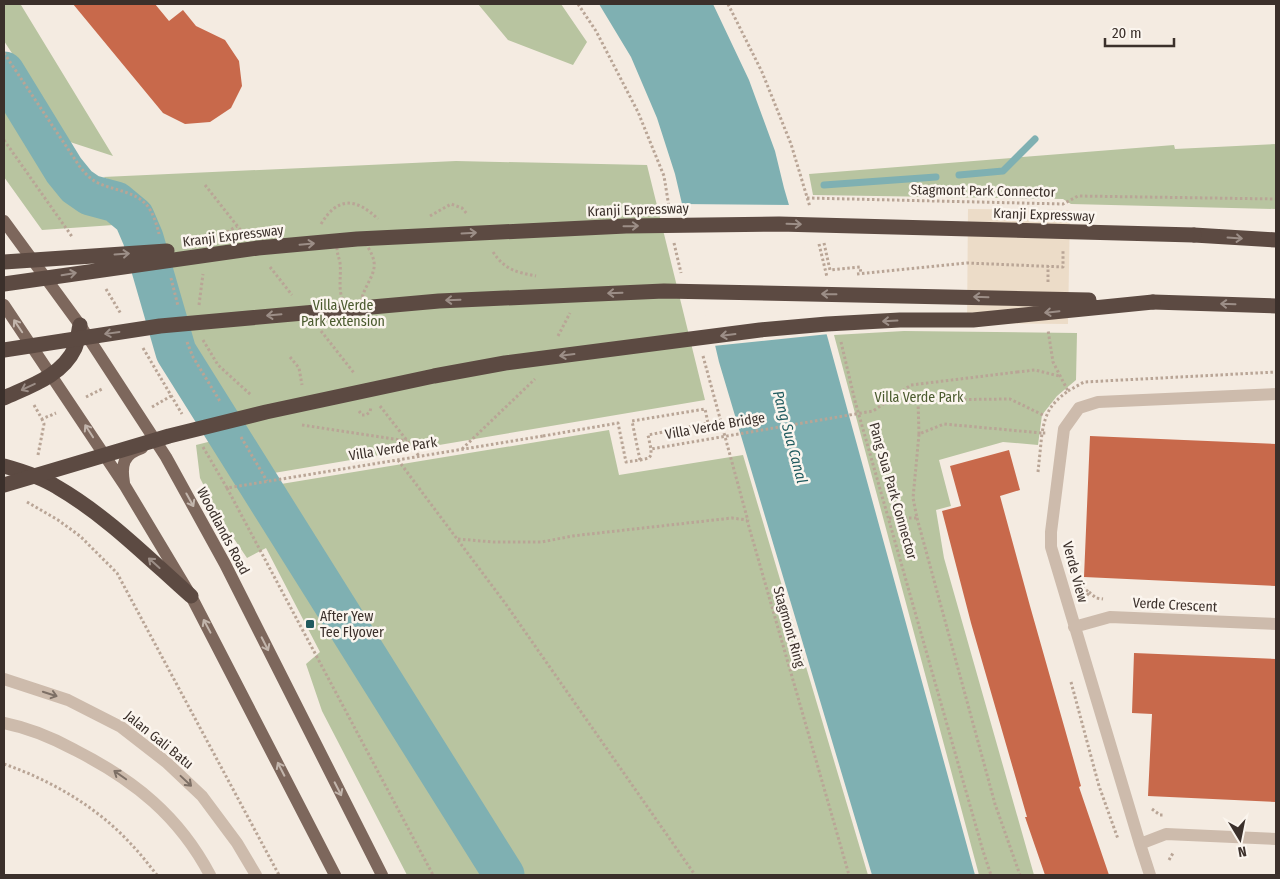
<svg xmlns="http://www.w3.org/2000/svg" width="1280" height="879" font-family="'Fira Sans Condensed',sans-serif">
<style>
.green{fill:#b8c4a0}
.plaza{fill:#ecdcc8}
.water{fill:#7fb0b2}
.pier{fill:#f4ebe1}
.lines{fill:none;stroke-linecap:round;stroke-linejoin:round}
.stream{stroke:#7fb0b2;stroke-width:7}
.river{stroke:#7fb0b2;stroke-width:41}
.building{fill:#c8694b}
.path{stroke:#b9a596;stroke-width:3;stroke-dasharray:2.5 2.5;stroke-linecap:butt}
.street{stroke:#cdbbac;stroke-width:12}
.primary{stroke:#7d675c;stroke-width:12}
.highway{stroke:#5c4a42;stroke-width:15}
.path-bridge{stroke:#b9a596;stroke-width:3;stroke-dasharray:2.5 2.5;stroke-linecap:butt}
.highway-bridge{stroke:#5c4a42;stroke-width:15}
.oneway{stroke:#9c8e87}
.oneway2{stroke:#c2b5ac}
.oneway3{stroke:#7d6f65}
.poi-dot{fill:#1f5a5e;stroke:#fbf5ee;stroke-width:2}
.labels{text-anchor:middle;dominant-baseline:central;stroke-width:5;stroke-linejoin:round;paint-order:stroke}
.street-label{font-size:14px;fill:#3b302b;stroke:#fbf5ee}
.park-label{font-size:14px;fill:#4a5a2e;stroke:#fbf5ee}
.poi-label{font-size:14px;fill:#3b302b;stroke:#fbf5ee;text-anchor:start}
.water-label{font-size:15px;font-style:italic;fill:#1f5a5e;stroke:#fbf5ee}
</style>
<rect width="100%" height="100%" fill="#f4ebe1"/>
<path class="green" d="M4,4L21,5L113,156L70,142L4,41Z
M478,4H561L587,42L573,65L508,40Z
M4,89L57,176L73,195L88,203L114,212L128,224L42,230L4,177Z
M1276,144V209L1071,204L1063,199L813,195L809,174L1174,145L1175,149Z
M456,161L647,165L705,400L268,474L194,357L189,346L157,227L143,200L128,188L103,177Z
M904,331L1077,333L1076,380L1057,396L1042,415L1038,445L1003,442L939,460L951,506L936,510L944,558L1034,875H979L834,335Z
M609,430L619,475L743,455L868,875H524L275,485Z
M220,439L493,875H407L322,711L306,664L320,652L266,548L247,558L220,518L200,478L196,445Z"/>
<path class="plaza" d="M968,209L1070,210L1068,324L967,323Z"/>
<path class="water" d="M599,4H713L749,80L775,151L784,188L828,339L975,875H872L719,362L675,174L657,118L631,57Z"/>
<path class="pier" d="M680,204L792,205L829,334L713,346Z"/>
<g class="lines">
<path class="stream" d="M959,175L1003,171L1035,139
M824,185L936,177"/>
<path class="river" d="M4,72L64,170L77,186L90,195L116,202L134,217L143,238L176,352L504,875"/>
</g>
<path class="building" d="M73,4H155L169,21L183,10L196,26L225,40L239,61L242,86L231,108L210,122L185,124L163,113Z
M1090,436L1276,444V586L1084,577Z
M1009,450L1020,490L1000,496L1030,606L1081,786L1079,787L1109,875H1045L1025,817H1027L971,623L942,511L961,506L950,466Z
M1134,653L1276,659V802L1148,796L1152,714L1132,713Z"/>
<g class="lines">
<path class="path" d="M578,4L596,31L638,112L664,176L669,207
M728,4L762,72L791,144L810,207
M4,53L80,167C85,173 90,179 98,183C115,191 137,191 149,208C154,216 157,225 159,234
M4,140L73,238
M205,185L242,232
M807,198L1063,204L1078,196L1276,199
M430,216L451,204L462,208L467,214
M321,224C338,196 356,198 378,219
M227,232L237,226
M351,242H361L366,244C369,249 373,255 374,262C376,274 365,285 362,298C362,301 361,307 358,309C355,310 353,308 350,307C335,300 342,276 340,263C339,257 337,254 337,248L341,245Z
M674,243L681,273
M824,243L830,270L860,267L861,274
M819,244L827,277
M493,252C505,270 516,272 536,276
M270,267L292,295
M857,274L967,263L1063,267V249
M171,278L178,306
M1048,282V266
M106,289L121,314
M199,305L203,274
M321,331L354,373
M558,336L570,313
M203,340L218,365L251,395
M187,342L193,357L221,403
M841,342L855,401L983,851L991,875
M143,348L182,414
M703,356L748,521
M290,357L299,368L302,385
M1017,372L1035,370L1059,376
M1068,391L1084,382L1276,372
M86,397L102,389
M34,405L42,419L56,413
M380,406L419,456
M152,407L171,396
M359,411L362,415H366L370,412L371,407
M302,425L407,441
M919,434L918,400L1010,399L1045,416
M241,437L267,481
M203,447L227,488L543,436
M462,449L535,379
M38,455L44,424L42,419
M398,460L505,603L695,875
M640,460L649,458L651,455V449
M1038,472L1042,433H1047
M227,488L433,875
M27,502L58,520L80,536L117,573L279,875
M889,518H917L913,498L919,434L944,424L1042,433C1046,411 1051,404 1068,391L1053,362L1048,330
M917,518L995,804L1020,875
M747,520L849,875
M458,539L493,542H542L572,536L732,518L747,520
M1082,587L1089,592L1085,599
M1089,592L1096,598L1103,599
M1071,682L1099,786L1118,839
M4,764C50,780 96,806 130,843C140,853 148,864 157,875
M1152,809L1160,815H1163
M1169,860L1173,853"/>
<path class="street" d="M1074,627L1110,617L1276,624
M4,679L68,700L121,727L166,762L202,796L237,843L256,875
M4,723C29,728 53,738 75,750C134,780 179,816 210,875
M1140,844L1166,834L1276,839
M1150,875L1140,844L1051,547V532L1064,429L1079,408L1098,402L1276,394"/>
<path class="primary" d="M4,221L80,325L166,457L225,564L382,875
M4,305L125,486L191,596L335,875
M124,483C121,465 123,454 142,448"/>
<path class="highway" d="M1194,235L1276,240
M1153,302L1276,306
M4,398C30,386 62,376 75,348C78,341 78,332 80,325
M4,466C22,471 41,477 57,487C107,516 148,558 191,596"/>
<path class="path-bridge" d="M543,436L618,423L626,462L640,460L632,421L705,409L708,423L648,435L651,449L873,411L911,385L1017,372"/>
<path class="highway-bridge" d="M4,262L167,251
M4,284L258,248L357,239L626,226L779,224L1194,235
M4,350L160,326L439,301L664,291L1089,300
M4,485L169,436L266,412L434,376L505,363L760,330L827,324L900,320H973L1153,302"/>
</g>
<defs><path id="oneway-shaft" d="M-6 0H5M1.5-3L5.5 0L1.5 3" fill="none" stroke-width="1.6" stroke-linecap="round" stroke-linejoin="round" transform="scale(1.25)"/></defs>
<g class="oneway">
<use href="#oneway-shaft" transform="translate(794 224) rotate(2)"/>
<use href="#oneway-shaft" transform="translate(631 226) rotate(-1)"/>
<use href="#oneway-shaft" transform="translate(469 233) rotate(-3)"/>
<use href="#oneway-shaft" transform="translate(1235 238) rotate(4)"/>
<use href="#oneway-shaft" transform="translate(307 244) rotate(-5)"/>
<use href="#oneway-shaft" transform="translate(122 254) rotate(-4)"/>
<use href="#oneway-shaft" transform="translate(69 274) rotate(-9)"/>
<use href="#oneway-shaft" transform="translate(615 293) rotate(178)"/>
<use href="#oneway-shaft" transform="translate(829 294) rotate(-179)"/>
<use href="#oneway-shaft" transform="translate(981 297) rotate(-178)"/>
<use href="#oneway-shaft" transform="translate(453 300) rotate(178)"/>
<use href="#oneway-shaft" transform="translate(1228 304) rotate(-178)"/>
<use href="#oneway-shaft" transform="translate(1052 312) rotate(174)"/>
<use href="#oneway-shaft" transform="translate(274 315) rotate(175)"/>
<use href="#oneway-shaft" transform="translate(890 321) rotate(177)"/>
<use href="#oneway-shaft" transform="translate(112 333) rotate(172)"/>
<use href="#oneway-shaft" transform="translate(728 335) rotate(173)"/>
<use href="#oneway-shaft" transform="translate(567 355) rotate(173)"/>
<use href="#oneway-shaft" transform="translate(28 387) rotate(155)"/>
<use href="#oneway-shaft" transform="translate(154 563) rotate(-138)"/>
</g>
<g class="oneway2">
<use href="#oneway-shaft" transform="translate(18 326) rotate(-124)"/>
<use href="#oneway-shaft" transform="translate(89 431) rotate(-123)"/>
<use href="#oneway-shaft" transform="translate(190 500) rotate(61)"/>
<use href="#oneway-shaft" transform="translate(207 626) rotate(-118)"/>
<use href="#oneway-shaft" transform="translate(265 644) rotate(63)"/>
<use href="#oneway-shaft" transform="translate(281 769) rotate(-117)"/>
<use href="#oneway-shaft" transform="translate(338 789) rotate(63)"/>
</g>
<g class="oneway3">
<use href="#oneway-shaft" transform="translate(50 694) rotate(18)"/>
<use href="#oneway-shaft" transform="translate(120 775) rotate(-145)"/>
<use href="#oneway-shaft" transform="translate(186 781) rotate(43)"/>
</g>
<rect class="poi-dot" x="305" y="619" width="10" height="10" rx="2.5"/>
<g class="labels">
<g class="street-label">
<text transform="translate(983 191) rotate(1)">Stagmont Park Connector</text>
<text transform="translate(638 210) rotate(-2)">Kranji Expressway</text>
<text transform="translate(1044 215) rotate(2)">Kranji Expressway</text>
<text transform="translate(233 236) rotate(-7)">Kranji Expressway</text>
<text transform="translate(715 426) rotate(-10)">Villa Verde Bridge</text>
<text transform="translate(393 449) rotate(-9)">Villa Verde Park</text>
<text transform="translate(893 491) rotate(74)">Pang Sua Park Connector</text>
<text transform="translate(223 531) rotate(62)">Woodlands Road</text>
<text transform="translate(1075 572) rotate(75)">Verde View</text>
<text transform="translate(1175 605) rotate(3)">Verde Crescent</text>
<text transform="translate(789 627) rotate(74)">Stagmont Ring</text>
<text transform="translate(159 740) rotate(39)">Jalan Gali Batu</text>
</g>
<g class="park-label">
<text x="343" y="305">Villa Verde<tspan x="343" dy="16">Park extension</tspan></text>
<text x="919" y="397">Villa Verde Park</text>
</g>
<g class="poi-label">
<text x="320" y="616">After Yew<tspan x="320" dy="16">Tee Flyover</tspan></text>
</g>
<g class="water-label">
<text transform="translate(790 437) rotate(75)">Pang Sua Canal</text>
</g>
</g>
<rect width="1280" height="879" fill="none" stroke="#3b302b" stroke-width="10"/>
<g transform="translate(1240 839) rotate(170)" stroke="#fbf5ee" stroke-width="4" paint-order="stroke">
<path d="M0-4L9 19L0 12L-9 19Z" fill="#3b302b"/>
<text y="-8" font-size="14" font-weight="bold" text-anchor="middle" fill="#3b302b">N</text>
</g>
<path d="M1105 38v8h69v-8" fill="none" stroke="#3b302b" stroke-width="2.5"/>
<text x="1112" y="38" font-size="15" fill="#3b302b" stroke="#fbf5ee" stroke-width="4" paint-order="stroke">20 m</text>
</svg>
